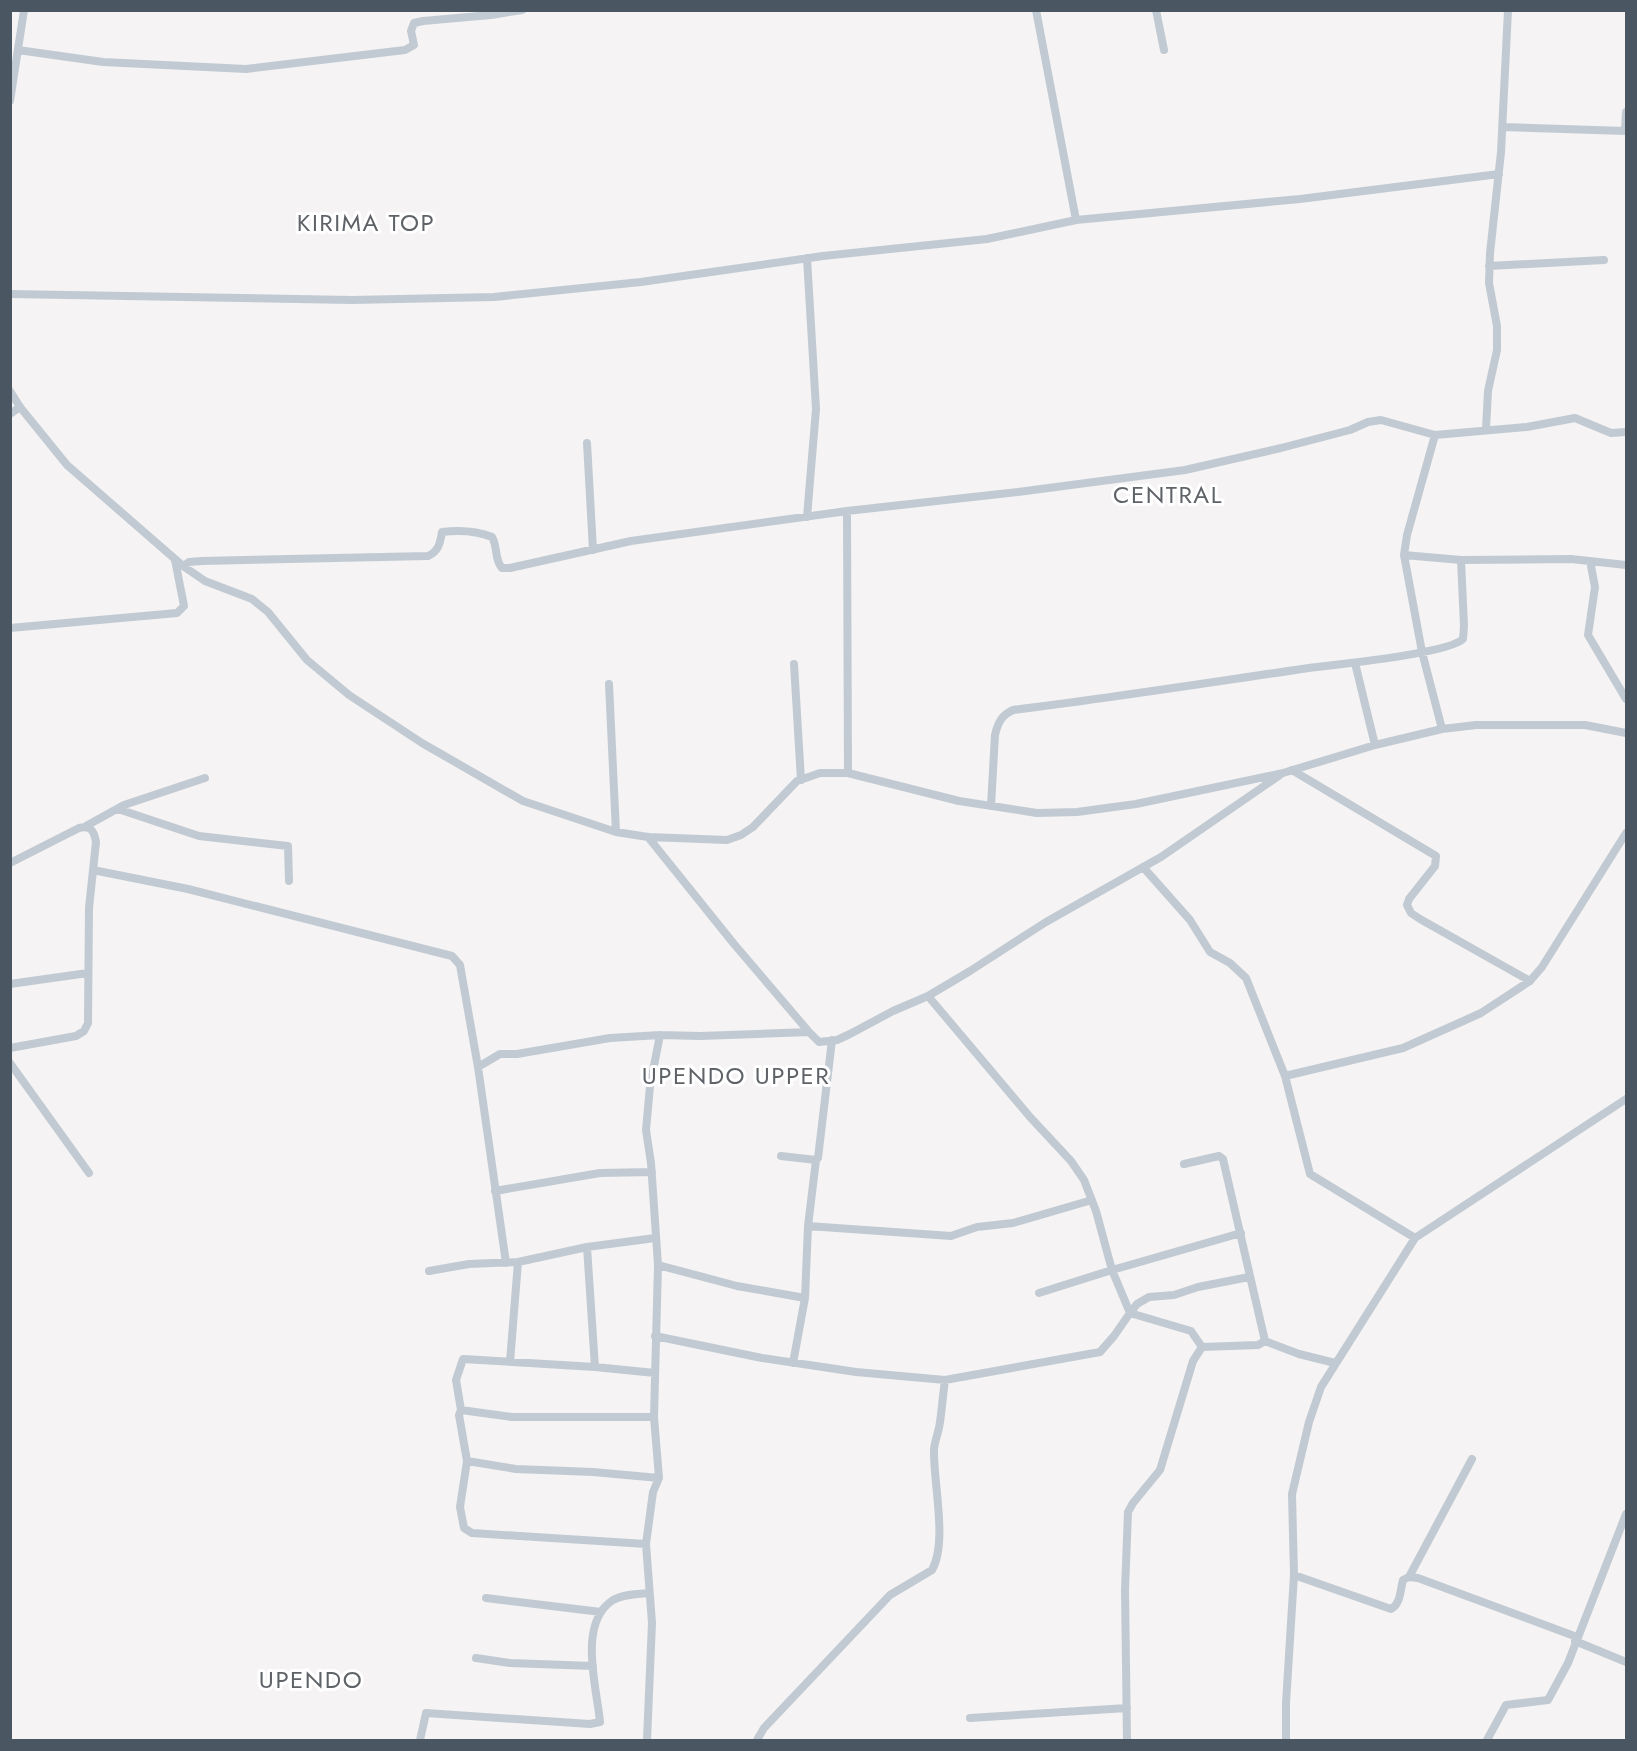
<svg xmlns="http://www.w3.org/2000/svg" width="1637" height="1751" font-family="Jost,sans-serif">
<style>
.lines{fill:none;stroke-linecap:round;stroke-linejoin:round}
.minor{stroke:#c1cad2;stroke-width:8}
.labels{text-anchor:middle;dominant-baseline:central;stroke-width:6;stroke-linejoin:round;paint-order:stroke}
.quarter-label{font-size:24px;letter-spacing:1.5px;fill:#5f6368;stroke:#fff}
</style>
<rect width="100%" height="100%" fill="#f5f3f3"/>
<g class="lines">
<path class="minor" d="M1036,10L1076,220
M1156,10L1164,50
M491,15L522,10
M18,50L103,62L246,69L405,50L414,45L411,31L414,23L423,21L491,15V10
M10,101L24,10
M1503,127L1626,131
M1625,130L1626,112
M1489,266L1604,260
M10,294L352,300L494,297L641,282L823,256L987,239L1076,220L1300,199L1499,174
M10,391L20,407L67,465L183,566L205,581L252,599L268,612L307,660L349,695L422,743L523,801L616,832L648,837L727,840L741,835L753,827L797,781L820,773H848L959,801L1037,813L1077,812L1136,804L1283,773L1375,745L1442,729L1476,725H1585L1626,733
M10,414L20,407
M1486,429L1488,391L1497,350V326L1489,283L1490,253L1501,152L1508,10
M1435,435L1407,535L1404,555L1422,652L1442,729
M587,443L593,550
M847,511L848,773
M807,517L816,409L807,258
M1404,555L1461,560L1571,559L1626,565
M1593,562L1591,566L1595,587L1588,635L1626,699
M183,566L189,562L202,561L428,556C439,551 440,543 442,532C458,530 477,531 492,537C498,547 494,559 502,568H510L631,541L847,511L1018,492L1185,470L1281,448L1350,430L1368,422L1381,420L1435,435L1527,427L1575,418L1611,433L1626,432
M10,628L177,613L184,606L175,560
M1355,663L1375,745
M794,664L801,780
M609,684L616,832
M1292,770L1436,856L1435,866L1409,899L1407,905L1411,913L1420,919L1530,981
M991,806L995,735C998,722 1002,715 1013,710C1110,698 1206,683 1302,669C1330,665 1448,654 1463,639L1464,626L1461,560
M118,809L199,836L288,846L289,881
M86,826L124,805L205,778
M648,837L734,944L809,1032
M10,863L79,828C91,825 94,831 96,842L89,908L88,1023L84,1031L76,1036L10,1048
M1143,867L1190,920L1210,952L1230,963L1246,978L1285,1076L1310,1174L1415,1238
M93,870L188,889L452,956L460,965L478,1067L506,1263
M10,984L88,973
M10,1063L89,1173
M478,1067L500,1054H517L610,1038L660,1035L700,1036L809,1032L819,1042L837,1040L850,1034L893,1011L928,996L970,971L1046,922L1161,857L1280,775
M1285,1076L1403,1048L1481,1013L1530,981L1542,967L1626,833
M781,1156L816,1160L818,1158L832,1040
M495,1191L600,1173L652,1172
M808,1226L951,1236L977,1227L1013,1223L1092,1200
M587,1247L595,1367
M658,1265L737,1286L805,1298
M429,1271L469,1264L518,1262L587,1247L655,1238
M1039,1293L1112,1270L1241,1233
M655,1336L762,1358L856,1372L945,1380L1100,1352L1114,1336L1130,1313L1112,1270L1096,1211L1084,1180L1071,1161L1030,1117L928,996
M1265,1341L1299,1354L1335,1363
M1202,1347L1191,1331L1130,1313L1137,1304L1149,1297L1174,1295L1198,1287L1249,1277
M510,1362L518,1262
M793,1363L805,1298L808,1226L816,1160
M461,1410L512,1417H654
M467,1461L516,1469L593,1472L659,1478
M646,1544L472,1533L464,1528L460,1507L467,1461L459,1415L461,1410L456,1380L463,1359L595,1367L655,1373
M1294,1575L1391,1609C1401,1604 1400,1590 1403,1580L1409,1577L1418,1578L1577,1637
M1409,1577L1472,1459
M486,1598L601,1612
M1575,1641L1626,1662
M476,1658L510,1663L593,1666
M970,1718L1127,1708
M420,1740L426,1713L590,1724L600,1722C597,1688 577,1623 613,1600C623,1594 638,1594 649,1593
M647,1740L652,1623L646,1544L653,1492L659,1478L654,1417L658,1265L651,1163L646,1130L650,1086L660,1035
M757,1740L764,1728L890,1595L932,1570C948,1542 933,1482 934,1449C935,1440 939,1431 940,1422C942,1408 943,1394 945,1380
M1127,1740L1125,1590L1128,1512L1133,1503L1160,1470L1193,1361L1202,1347L1258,1345L1265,1341L1223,1159L1219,1156L1184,1164
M1286,1740V1703L1294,1575L1292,1494L1309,1422L1321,1387L1415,1238L1626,1099
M1487,1740L1506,1705L1548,1700L1568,1663L1626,1514"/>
</g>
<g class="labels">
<g class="quarter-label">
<text x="366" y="222">KIRIMA TOP</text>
<text x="1168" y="494">CENTRAL</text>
<text x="736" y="1075">UPENDO UPPER</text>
<text x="311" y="1679">UPENDO</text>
</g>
</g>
<rect width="1637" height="1751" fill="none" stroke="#4a5661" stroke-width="24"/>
</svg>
